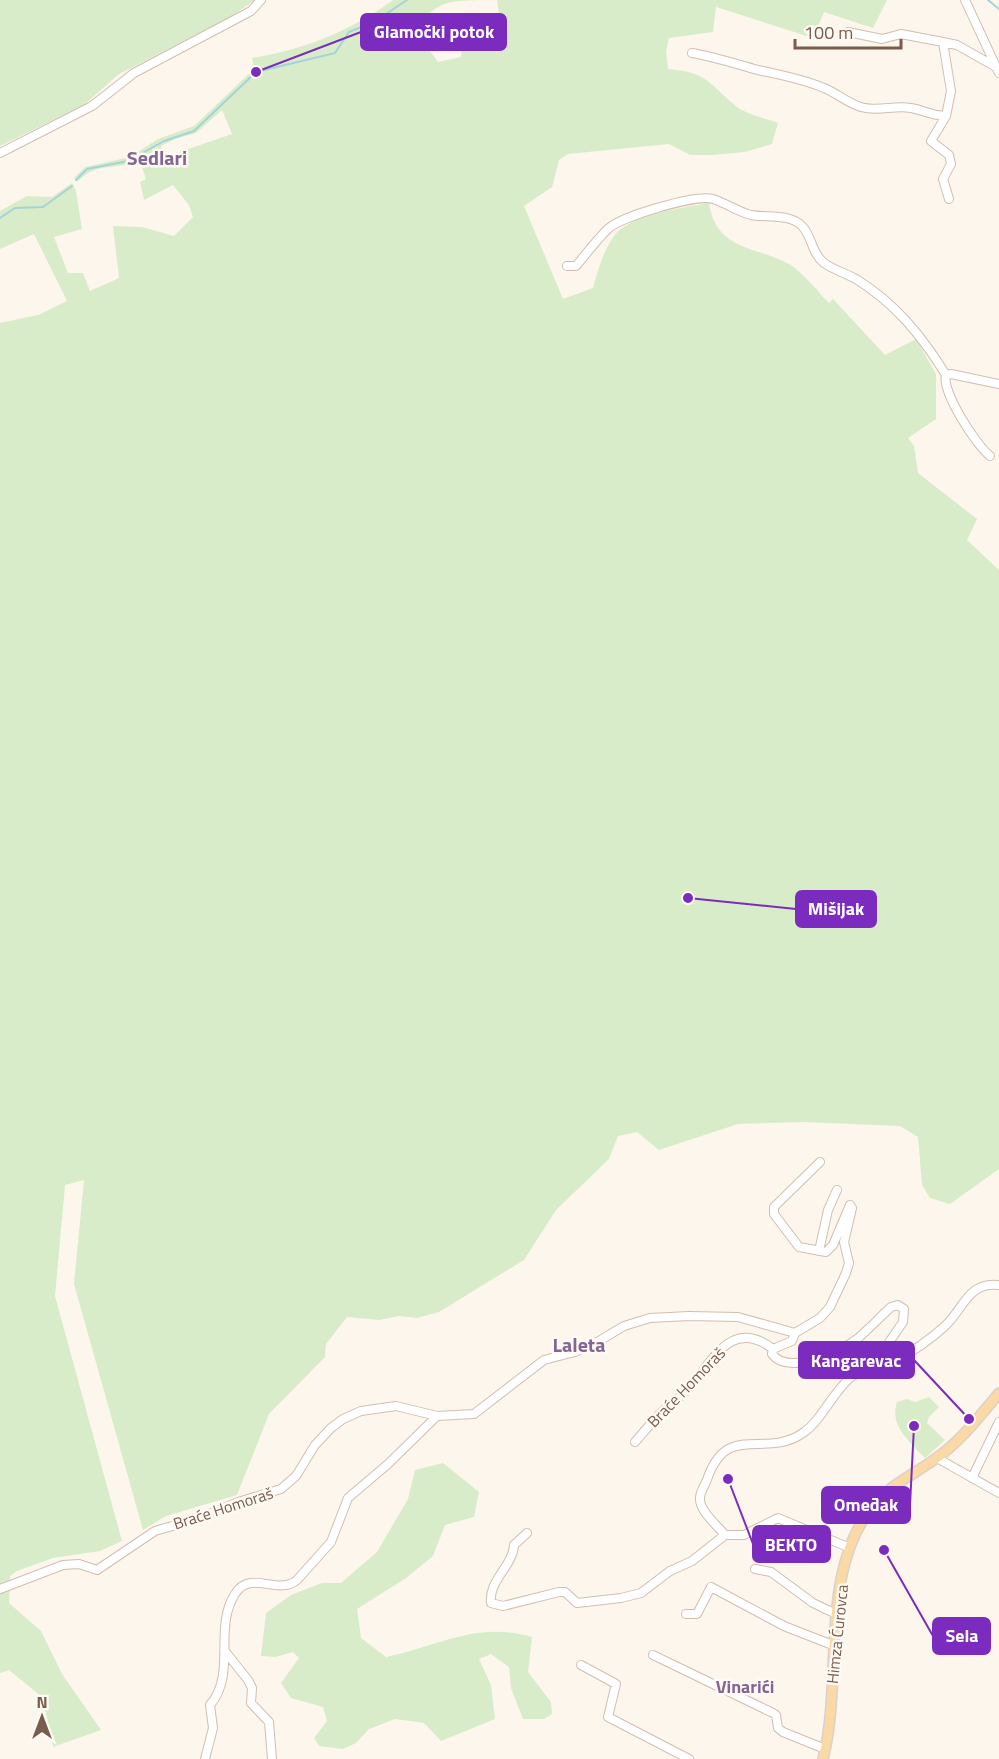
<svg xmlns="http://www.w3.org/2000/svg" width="999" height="1759" font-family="'Titillium Web',sans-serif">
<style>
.green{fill:#d8ecc9;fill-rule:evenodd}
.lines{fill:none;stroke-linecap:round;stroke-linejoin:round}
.stream{stroke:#a5d3da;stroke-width:2}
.minor-casing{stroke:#d1beb0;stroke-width:10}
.major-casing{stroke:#dad1cd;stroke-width:12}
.minor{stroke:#fff;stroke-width:8}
.major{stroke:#fbd9a5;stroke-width:9}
.labels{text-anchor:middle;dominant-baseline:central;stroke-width:5;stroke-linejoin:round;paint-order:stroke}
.street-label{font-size:16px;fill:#7a5c4d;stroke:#fffaf3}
.neighbourhood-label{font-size:18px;font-weight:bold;fill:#846695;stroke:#fffaf3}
.quarter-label{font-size:20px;font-weight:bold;fill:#846695;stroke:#fffaf3}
.leader{fill:none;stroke:#7b2cbf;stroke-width:2}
.callout-dot{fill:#7b2cbf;stroke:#fffaf3;stroke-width:2}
.callout{fill:#7b2cbf;stroke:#7b2cbf;stroke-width:2}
.callout-label{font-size:18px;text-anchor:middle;font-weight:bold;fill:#fff}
</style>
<rect width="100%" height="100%" fill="#fdf6ec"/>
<path class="green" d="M0,0H255L229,18L119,74L84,105L0,146Z
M393,0H480C444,1 439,2 414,28L438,62L461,57C462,33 480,27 500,22L497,0H887L873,28L824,12L813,38L716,7L713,32L669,38L666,51L668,69C708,72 709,84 737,107C748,115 765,118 778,123L772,144L745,152L713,155H690L669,144L568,154L559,160L552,187L524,206L563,299L593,288C598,270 603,252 614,236C628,215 685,207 709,203C716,251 756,246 789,264C804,273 817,291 829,303L833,299L885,355L916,339L936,374V419L908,438L914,446L918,473L977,519L967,540L999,570V1169L950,1204L930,1198L922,1185L918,1137L900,1126L802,1122L738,1124L659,1150L637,1132L618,1136L609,1159L556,1210L524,1260L439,1312L417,1318L399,1316L379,1320L347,1317L326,1344L325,1357L269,1414L237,1495L166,1516L143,1530L74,1284L84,1180L65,1185L55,1296L122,1541L100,1551L53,1558L17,1571L10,1576L9,1603L41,1631L62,1674L101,1730L53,1747L43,1698L9,1670L0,1673V323L38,315L67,301L34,234L0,249V211L27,196L52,197L72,183L76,191L82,229L54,237L68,273H83L90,291L119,278L113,226L142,227L174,236L193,217L189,205L173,185L144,200L140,182L146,179L139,159C116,173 100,159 77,182L74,178L85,167L130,157L158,139L194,126L254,69L252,58C303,50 351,31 393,0ZM222,110L232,134L165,157L161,146L175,139L196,133Z
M929,1397L939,1407L929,1417L927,1423L945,1440L925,1458C910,1442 889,1426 897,1402L907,1399L915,1402Z
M443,1463L479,1492L474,1517L445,1525L433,1556L406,1578L357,1609L361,1638L386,1657C439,1646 477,1621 532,1637L528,1672L551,1702L552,1714L544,1719H523L511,1688L509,1667L491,1654L479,1659L491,1685L495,1719L441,1741L424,1723L395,1719L369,1729L356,1743L343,1749L319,1746L314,1738L327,1721L323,1707L291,1698L281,1683L299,1658L293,1652L275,1657L261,1656L266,1613L291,1595L322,1583H341L377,1552L408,1499L415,1470Z"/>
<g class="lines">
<path class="stream" d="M988,0L999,9
M76,180L87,169L128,161L164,141L194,131L256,72L335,53L349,32L374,22L407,0
M0,218L15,208L43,207L72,186"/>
<defs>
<path id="minor" d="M965,0L999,73
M848,32L882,39L901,34L943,42
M692,53C715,57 736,64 758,70C781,75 803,79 824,88C837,93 847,103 861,107C878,112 894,105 911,108C924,110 928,115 946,116L951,91L943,42L957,45L996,67
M946,116L931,141L949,155L951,164L943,179L949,199
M0,153L92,106L134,73L251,11L261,0
M567,266H576C587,253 597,239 609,228C623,216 696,194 713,199C726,203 738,212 751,215C767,218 791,213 803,227C812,237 812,254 824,263C834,270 845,273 856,279C895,303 922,336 946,375
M990,456C976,445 941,391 946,375L951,374L999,384
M819,1251L828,1210L837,1190
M795,1333L820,1318L830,1307L846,1273L849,1263L844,1242L852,1208L850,1205L833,1245L826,1252L799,1247L774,1214V1207L820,1162
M635,1442C644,1432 653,1420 663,1411C672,1402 683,1396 691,1386C714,1358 733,1318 773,1349
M937,1458L999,1493
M972,1478L999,1422
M527,1533L514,1545C513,1566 488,1581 491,1603L503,1606L559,1592H565L577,1603L621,1598L641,1593L670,1571L692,1561L725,1535
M850,1548L778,1518L744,1535H725C718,1526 699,1511 700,1498C700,1491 706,1484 708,1477C728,1422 765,1459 803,1433C822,1420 832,1393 850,1378C863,1367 878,1371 892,1363C910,1353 930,1340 945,1326C963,1310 968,1281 999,1285
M755,1569L771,1572L813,1603L836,1614
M0,1589L63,1565L79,1564L97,1570L155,1531L197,1519L238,1502L281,1489L296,1476L315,1445L331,1428L343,1419L361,1411L396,1406L437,1416L474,1414L544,1360L575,1352L599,1341L624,1326L650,1318L689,1316L738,1317L795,1333L792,1341L773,1349L772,1354C788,1376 840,1352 857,1339C869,1329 880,1317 891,1307L898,1305L904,1309L903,1322L876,1361L875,1368
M686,1614H697L711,1587L784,1626L835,1646
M224,1650L248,1680L252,1688L251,1703L269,1722L272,1759
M653,1655L773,1713L776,1715L778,1728L783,1732L825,1749
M581,1665L616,1684L608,1717L689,1759
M205,1759L213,1728L210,1705C237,1674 213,1628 235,1594C250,1569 278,1596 297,1580L331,1542L348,1498L388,1464L437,1416"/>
<path id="major" d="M823,1759C844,1678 817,1570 876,1502C892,1484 916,1473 935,1459C960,1442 980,1416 999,1393"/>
</defs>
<use href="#minor" class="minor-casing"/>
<use href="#major" class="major-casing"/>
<use href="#minor" class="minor"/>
<use href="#major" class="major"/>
</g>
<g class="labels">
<g class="street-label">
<text transform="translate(686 1387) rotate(-46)">Braće Homoraš</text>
<text transform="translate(223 1508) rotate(-18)">Braće Homoraš</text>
<text transform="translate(837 1634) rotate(-84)">Himza Ćurovca</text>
</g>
<g class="neighbourhood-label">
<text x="745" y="1686">Vinarići</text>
</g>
<g class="quarter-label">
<text x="157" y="157">Sedlari</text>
<text x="579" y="1344">Laleta</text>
</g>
</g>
<path class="leader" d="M256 72L361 32M688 898L796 909M969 1419L914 1360M914 1426L910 1505M728 1479L753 1544M884 1550L933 1636"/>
<g class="callout-dot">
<circle cx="256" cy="72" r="6"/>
<circle cx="688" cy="898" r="6"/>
<circle cx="969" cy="1419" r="6"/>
<circle cx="914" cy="1426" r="6"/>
<circle cx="728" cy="1479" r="6"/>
<circle cx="884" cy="1550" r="6"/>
</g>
<g class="callout">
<rect x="361" y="14" width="145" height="36" rx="6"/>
<rect x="796" y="891" width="80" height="36" rx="6"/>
<rect x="799" y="1342" width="115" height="36" rx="6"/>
<rect x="822" y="1487" width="88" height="36" rx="6"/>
<rect x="753" y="1526" width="77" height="36" rx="6"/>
<rect x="933" y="1618" width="57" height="36" rx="6"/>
</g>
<g class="callout-label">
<text x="434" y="38">Glamočki potok</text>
<text x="836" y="915">Mišijak</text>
<text x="856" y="1367">Kangarevac</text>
<text x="866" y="1511">Omeđak</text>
<text x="791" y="1551">BEKTO</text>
<text x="962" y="1642">Sela</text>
</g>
<g transform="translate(42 1717)" stroke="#fffaf3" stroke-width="4.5" paint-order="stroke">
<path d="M0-4.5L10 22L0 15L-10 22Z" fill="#7a5c4d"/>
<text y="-9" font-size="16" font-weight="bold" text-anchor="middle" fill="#7a5c4d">N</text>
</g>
<path d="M795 39v9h106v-9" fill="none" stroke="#7a5c4d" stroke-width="3"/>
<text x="804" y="39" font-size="18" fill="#7a5c4d" stroke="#fffaf3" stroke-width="4.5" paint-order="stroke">100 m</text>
</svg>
